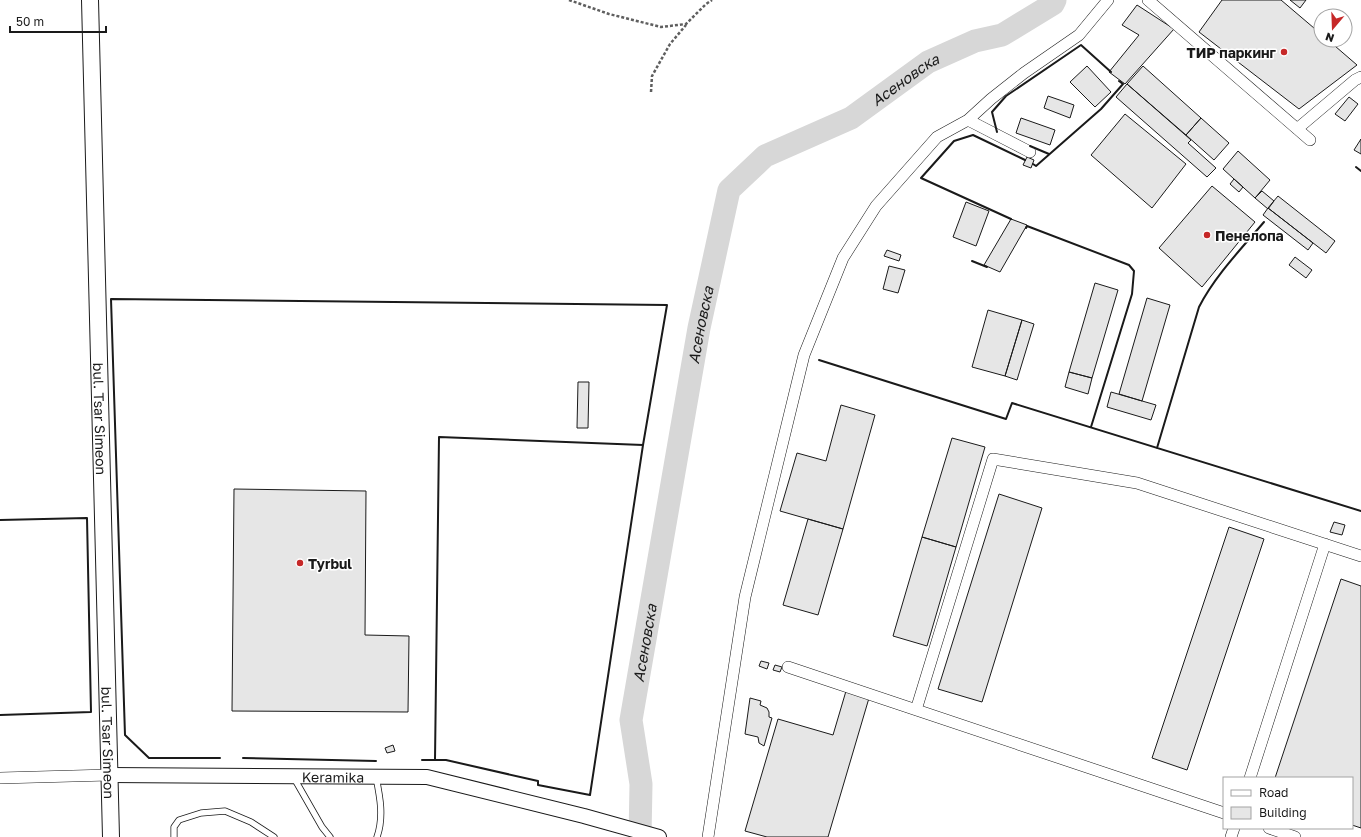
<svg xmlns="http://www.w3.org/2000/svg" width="1361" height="837" font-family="'Golos Text',sans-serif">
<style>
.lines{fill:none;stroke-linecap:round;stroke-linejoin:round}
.river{stroke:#d7d7d7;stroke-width:23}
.building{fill:#e6e6e6;stroke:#1a1a1a}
.service-casing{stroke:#1a1a1a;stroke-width:7}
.minor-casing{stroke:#1a1a1a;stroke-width:12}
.tertiary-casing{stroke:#1a1a1a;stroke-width:16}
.secondary-casing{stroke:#1a1a1a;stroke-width:18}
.path{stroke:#5f5f5f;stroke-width:2.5;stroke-dasharray:3 2;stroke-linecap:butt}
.service{stroke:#fff;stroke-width:5.5}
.minor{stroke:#fff;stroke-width:11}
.tertiary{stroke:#fff;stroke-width:14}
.secondary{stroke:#fff;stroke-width:16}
.wall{stroke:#1a1a1a;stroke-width:2}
.poi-dot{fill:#c62828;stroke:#fff;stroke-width:1.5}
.labels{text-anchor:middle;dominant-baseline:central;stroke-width:3;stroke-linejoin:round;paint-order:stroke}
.poi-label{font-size:14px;font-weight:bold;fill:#1a1a1a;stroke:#fff;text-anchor:start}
.street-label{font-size:14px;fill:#1a1a1a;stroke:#fff}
.water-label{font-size:15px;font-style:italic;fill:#1a1a1a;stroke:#fff}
</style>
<rect width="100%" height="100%" fill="#fff"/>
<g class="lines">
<path class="river" id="s1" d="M640,837L641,784L631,720L699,328L729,190L765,156L851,118L928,62L975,41L1002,35L1053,4L1055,0"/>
</g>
<path class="building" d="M1222,0H1281L1321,34V40H1328L1357,65L1299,109L1199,32Z
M1290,0H1306L1300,8Z
M1137,5L1174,29L1125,84L1109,72L1139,35L1122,25Z
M1087,66L1111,92L1095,107L1070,82Z
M1143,66L1201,118L1186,135L1127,84Z
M1127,84L1191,140L1188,143L1216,168L1207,177L1116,97Z
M1048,96L1074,105L1070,118L1044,108Z
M1349,97L1358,104L1345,121L1335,114Z
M1125,114L1186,164L1152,208L1091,155Z
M1021,118L1055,130L1050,145L1016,133Z
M1201,118L1229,143L1214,160L1186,135Z
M1361,139V154L1354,150Z
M1238,151L1270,180L1255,198L1223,169Z
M1027,157L1034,160L1031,168L1023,165Z
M1234,179L1243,187L1239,192L1230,184Z
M1212,186L1255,222L1202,287L1159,248Z
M1262,191L1274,201L1268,209L1255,198Z
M1278,196L1335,241L1326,253L1268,208Z
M966,202L989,211L976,246L953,237Z
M1268,208L1313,243L1308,250L1263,215Z
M1011,219L1027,225L1000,272L984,265Z
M887,250L901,255L899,261L884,256Z
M1295,257L1312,270L1306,278L1289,265Z
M889,266L905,270L898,293L883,289Z
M1095,283L1118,290L1092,378L1069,372Z
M1147,298L1170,305L1142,401L1119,394Z
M988,310L1022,320L1005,376L972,367Z
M1022,320L1034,324L1017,380L1005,376Z
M1069,372L1092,378L1088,394L1065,387Z
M578,382H589L588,428H577Z
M1111,392L1156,405L1151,420L1107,407Z
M841,405L875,415L843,529L780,511L797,453L826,461Z
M952,438L985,447L956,547L922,537Z
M234,489L366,491L365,635L409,636L408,712L232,711Z
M999,494L1042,508L982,702L938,689Z
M808,519L843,529L818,615L783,605Z
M1334,522L1345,525L1342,535L1330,532Z
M1229,527L1264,539L1187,770L1152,758Z
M922,537L956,547L927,646L893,636Z
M1341,579L1361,586V828L1352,825V778H1275Z
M761,661L769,663L767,669L759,666Z
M775,665L782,667L780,672L773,670Z
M846,691L869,698L828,837H767L745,831L778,719L833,735Z
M750,698L761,701L760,705L767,708L769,712V717L772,718L764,746L759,743L758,737L745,734Z
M393,745L395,751L387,753L385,748Z"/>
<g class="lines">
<defs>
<path id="service" d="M376,777C380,797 384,817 377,837
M294,778L322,827L330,837
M174,837V827L179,820L201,813L225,811L251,822L274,837"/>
<path id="minor" d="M1148,0L1310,140
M968,120L1030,152
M1297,129L1355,80L1361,77
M788,667L1224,813
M916,710L993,459L1137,483L1361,556
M0,778L109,775
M1250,778L1325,544
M1269,828L1295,837
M708,837L745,597L804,355L843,258L876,206L937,137L968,120L991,99L1024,73L1079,35L1108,0
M1231,837L1234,828"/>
<g id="tertiary">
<path id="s2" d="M109,775L427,777L584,816L659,837"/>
</g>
<g id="secondary">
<path id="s3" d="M90,0L111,837"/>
</g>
</defs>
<use href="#service" class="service-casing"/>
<use href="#minor" class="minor-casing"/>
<use href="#tertiary" class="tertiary-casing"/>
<use href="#secondary" class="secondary-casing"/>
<path class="path" d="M569,0L609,14L661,27L686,24L706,4L712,0
M651,92L652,76L670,44L686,25"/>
<use href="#service" class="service"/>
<use href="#minor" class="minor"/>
<use href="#tertiary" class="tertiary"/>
<use href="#secondary" class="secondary"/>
<path class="wall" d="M997,132L992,112L1006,96L1081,45L1111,72
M1030,146L1049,154
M1033,164L1036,166L1101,109L1123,84L1119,81
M1356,167L1361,171
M1011,219L921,178L954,141L973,135L1025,160
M1026,228L1027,226L1129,265L1134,271L1132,294L1091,427
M972,261L987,267
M819,360L1006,419L1012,403L1361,511
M1157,448L1199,307C1215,276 1241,249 1264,222
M0,520L87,518L91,712L0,715
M220,758H149L125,735L111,299L667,305L643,445L590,795L538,785V781L446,760H422
M243,758L376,761
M435,760L439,437L643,445"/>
</g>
<g class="poi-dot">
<circle cx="1284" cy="52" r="4"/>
<circle cx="1207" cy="235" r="4"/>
<circle cx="300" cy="563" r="4"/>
</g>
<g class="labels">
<g class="poi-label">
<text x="1276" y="52" text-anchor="end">ТИР паркинг</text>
<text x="1215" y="235">Пенелопа</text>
<text x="308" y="563">Tyrbul</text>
</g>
<g class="street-label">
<text stroke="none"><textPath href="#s3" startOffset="419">bul. Tsar Simeon</textPath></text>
<text stroke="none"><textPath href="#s3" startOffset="743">bul. Tsar Simeon</textPath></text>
<text stroke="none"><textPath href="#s2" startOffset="224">Keramika</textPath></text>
</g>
<g class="water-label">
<text stroke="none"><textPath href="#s1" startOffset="867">Асеновска</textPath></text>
<text stroke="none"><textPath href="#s1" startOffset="519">Асеновска</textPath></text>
<text stroke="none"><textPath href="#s1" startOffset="196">Асеновска</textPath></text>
</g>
</g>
<rect x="1223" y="777" width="130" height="52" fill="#ffffff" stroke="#a3a3a3"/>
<rect x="1231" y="790" width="20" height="6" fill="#ffffff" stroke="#a3a3a3"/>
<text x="1259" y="797" font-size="12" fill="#1a1a1a">Road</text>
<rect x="1231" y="807" width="20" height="12" fill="#e6e6e6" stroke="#a3a3a3"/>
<text x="1259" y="817" font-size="12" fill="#1a1a1a">Building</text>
<g transform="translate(1333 28) rotate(199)"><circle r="19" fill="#ffffff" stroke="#a3a3a3"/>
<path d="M0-3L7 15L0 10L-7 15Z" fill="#c62828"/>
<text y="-6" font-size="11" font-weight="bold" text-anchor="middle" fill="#1a1a1a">N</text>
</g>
<path d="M10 26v6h96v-6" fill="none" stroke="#1a1a1a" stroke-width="2"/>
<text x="16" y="26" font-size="12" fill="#1a1a1a" stroke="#ffffff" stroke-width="3" paint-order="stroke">50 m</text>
</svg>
